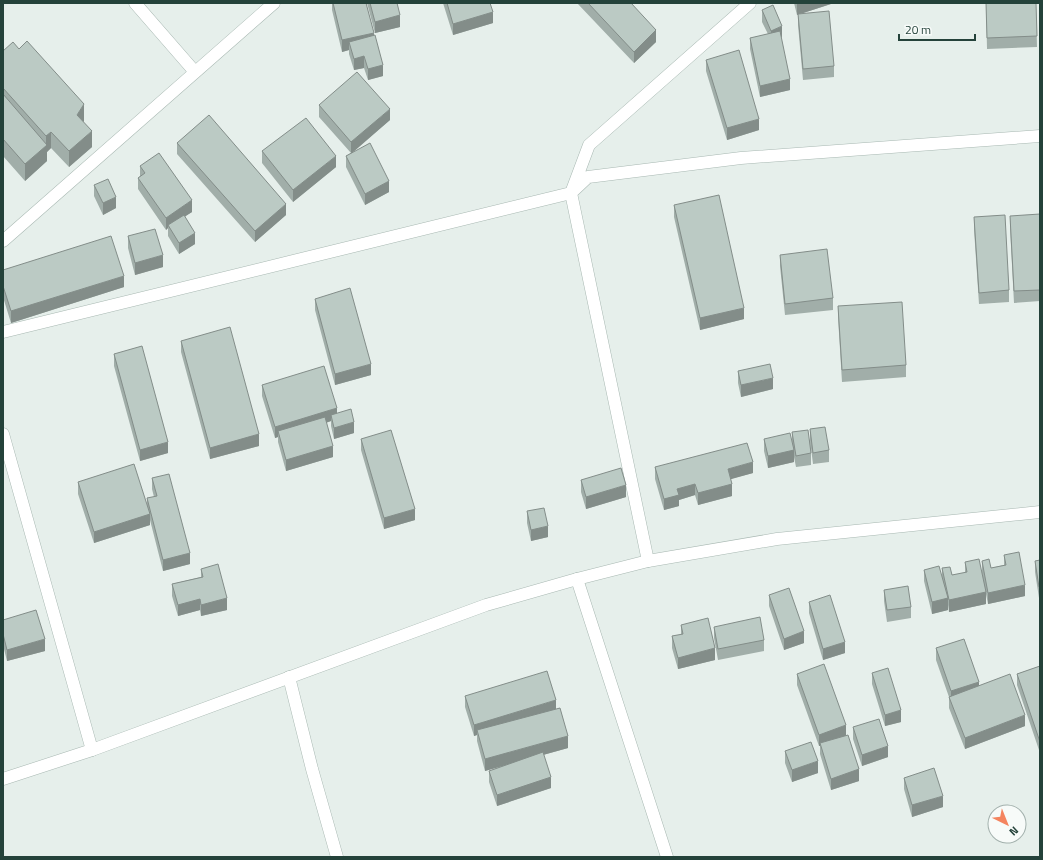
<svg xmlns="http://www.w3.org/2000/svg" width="1043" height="860" font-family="'Titillium Web',sans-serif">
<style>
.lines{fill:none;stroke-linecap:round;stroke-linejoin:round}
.minor-casing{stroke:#a8b8b2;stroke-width:13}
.tertiary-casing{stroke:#a8b8b2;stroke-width:13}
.minor{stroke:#fff;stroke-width:12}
.tertiary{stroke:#fff;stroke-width:12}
.wall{fill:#a1aea9}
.shaded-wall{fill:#838d89}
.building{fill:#bbcac4;stroke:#838d89}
</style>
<rect width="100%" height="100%" fill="#e6efeb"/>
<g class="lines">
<defs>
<path id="minor" d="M135,3L195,72
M3,241L274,3
M3,332L571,193L588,177L741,158L1040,136
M3,434L92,750
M648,561L571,193L589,145L750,3
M577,579L667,857
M289,677L312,769L337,857"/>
<path id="tertiary" d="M3,779L92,750L486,605L577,579L648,561L777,539L1040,512"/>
</defs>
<use href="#minor" class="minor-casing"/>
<use href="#tertiary" class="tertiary-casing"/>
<use href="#minor" class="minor"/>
<use href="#tertiary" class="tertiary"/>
</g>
<path class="wall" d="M332,3H366L383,76L368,80L364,68L354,70L349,54V50L342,52L332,10Z
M367,3H397L400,27L375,33Z
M443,3H490L493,23L453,35Z
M577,3H631L656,42L634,63Z
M794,3H834L800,14L834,66V77L803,80L798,25V14L797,15Z
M986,3H1036L1037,47L987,49Z
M762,10L782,37L781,38L790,90L760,97L750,49V38L768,34L762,22Z
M3,51L84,121H83L92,147L69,167L51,148L47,152V161L25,181L3,156Z
M706,60L759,130L727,140L706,71Z
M319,105L390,120L352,152L389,192L365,205L346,167V156L351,153L319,117Z
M177,143L286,215L255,242L177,154Z
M262,151L336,167L293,202L262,163Z
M140,166L192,212L185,216L195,244L179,254L168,236V228L166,230L138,189V178L140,176Z
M94,185L116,208L103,215L94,196Z
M674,205L744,319L700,330L674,217Z
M1010,216L1040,221V301L1014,303L1010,227Z
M974,217L1009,290V302L979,304L974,229Z
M128,236L163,267L135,275L128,248Z
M780,255L833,298V310L785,315L780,266Z
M3,270L124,287L11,323L3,297Z
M315,299L371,375L335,385L315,310Z
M838,306L906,365V377L842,382L838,317Z
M181,341L259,446L210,459L181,352Z
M114,354L168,453L140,461L114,366Z
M738,371L773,389L741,397L738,383Z
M262,385L337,413L354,433L334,439L331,426V421L326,423L333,457L286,471L278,442V437L275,438L262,396Z
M810,429L829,450V462L813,464L810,440L811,453V465L796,467L794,457V462L768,468L764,451V439L792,442V432L810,440Z
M361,439L415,520L384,529L361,450Z
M655,467L753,473L730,479L732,496L698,505L695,495L679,500V506L664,510L655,479Z
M152,478L190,564L163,571L150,520V525L94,543L78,494V482L147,505V498L154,497L152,489Z
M581,480L626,497L586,509L581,492Z
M527,511L548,537L531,541L527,523Z
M1004,555L1025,596L988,604L986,594V604L949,612L948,605V610L932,614L924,581V570L942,577V568L952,575L965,573V562L982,572V561L991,568L1004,565Z
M1040,560V598H1039L1035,572V561Z
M201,569L227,610L201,616L200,610L178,616L172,596V584L201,577Z
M884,590L911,607V618L887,622L884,601Z
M769,595L804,643L784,650L769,606Z
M809,602L845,653L823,660L809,613Z
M3,620L45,651L7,661L3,645Z
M681,625L715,660L678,669L672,648V636L681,635Z
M714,627L764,640V651L718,660L714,638Z
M936,648L979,685L1025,726L965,749L949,708V697L936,660Z
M1040,666V753L1017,685V674Z
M872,673L901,722L885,726L872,684Z
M797,674L846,735L859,781L831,790L820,754V746H819L797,685Z
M465,696L556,709L568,748L543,755L551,788L497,806L489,782V771L504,765L485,771L477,741V735L474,736L465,707Z
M853,727L888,757L862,766L853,739Z
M785,751L818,773L792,782L785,763Z
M904,778L943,807L912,817L904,789Z"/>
<path class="shaded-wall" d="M797,3H834L797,15Z
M493,12V23L453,35V24Z
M400,15V27L375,33V22Z
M782,26V37L771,42V31Z
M656,30V42L634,63V52Z
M374,33V44L349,42V50L342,52V40Z
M364,56V68L354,70V59Z
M383,65V76L368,80V69Z
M790,79V90L760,97V86Z
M84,104V121L77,131V115Z
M390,109V120L351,154V142Z
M759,119V130L727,140V128Z
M92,131V147L69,167V151Z
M51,132V148L47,152V161L25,181V164L46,146V136Z
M336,156V167L293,202V190Z
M389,181V192L365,205V194Z
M116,197V208L103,215V203Z
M192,200V212L169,227L168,225V228L166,230V218Z
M286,204V215L255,242V231Z
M195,233V244L179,254V243Z
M163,255V267L135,275V263Z
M124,276V287L11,323V311Z
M744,308V319L700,330V318Z
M371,364V375L335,385V374Z
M773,378V389L741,397V385Z
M337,408V420L331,415V421L280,437L278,431V437L275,438V427Z
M354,422V433L334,439V428Z
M259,434V446L210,459V448Z
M168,442V453L140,461V450Z
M333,446V457L286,471V460Z
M794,450V462L768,468V456Z
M753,462V473L728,480V469Z
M695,484V495L679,500V506L664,510V499L677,489Z
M732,484V496L698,505V493Z
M626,485V497L586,509V497Z
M415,509V520L384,529V518Z
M150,514V525L94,543V532Z
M548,526V537L531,541V530Z
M190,553V564L163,571V560Z
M1025,585V596L988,604V593Z
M986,592V604L949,612V600Z
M227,598V610L201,616V605Z
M948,598V610L932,614V602Z
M200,599V610L178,616V605Z
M804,631V643L784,650V639Z
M45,639V651L7,661V650Z
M845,642V653L823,660V649Z
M715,648V660L678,669V658Z
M979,682V693L951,703V691Z
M556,700V711L477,730V735L474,736V725Z
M901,710V722L885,726V715Z
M1025,715V726L965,749V738Z
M846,725V736L820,743V746H819V735Z
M568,736V748L485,771V759Z
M888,746V757L862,766V755Z
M818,761V773L792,782V770Z
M859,769V781L831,790V779Z
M551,777V788L497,806V795Z
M943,796V807L912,817V805Z"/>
<path class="building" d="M333,3H366L374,33L342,40Z
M370,3H397L400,15L375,22Z
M447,3H490L493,12L453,24Z
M588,3H631L656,30L634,52Z
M986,3H1036L1037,36L987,38Z
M773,5L782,26L771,31L762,10Z
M829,11L834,66L803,69L798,14Z
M780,31L790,79L760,86L750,38Z
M375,35L383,65L368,69L364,56L354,59L349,42Z
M27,41L84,104L77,115L92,131L69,151L51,132L46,136L3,88V51L13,42L19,49Z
M739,50L759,119L727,128L706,60Z
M357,72L390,109L351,142L319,105Z
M3,94L47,145L25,164L3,139Z
M209,115L286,204L255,231L177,143Z
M306,118L336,156L293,190L262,151Z
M370,143L389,181L365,194L346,156Z
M159,153L192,200L166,218L138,178L145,173L140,166Z
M108,179L116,197L103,203L94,185Z
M719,195L744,308L700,318L674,205Z
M1040,214V290L1014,291L1010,216Z
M184,215L195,233L179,243L168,225Z
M1005,215L1009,290L979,293L974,217Z
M155,229L163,255L135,263L128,236Z
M111,236L124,276L11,311L3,286V270Z
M827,249L833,298L785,304L780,255Z
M350,288L371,364L335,374L315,299Z
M902,302L906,365L842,370L838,306Z
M230,327L259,434L210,448L181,341Z
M142,346L168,442L140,450L114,354Z
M770,364L773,378L741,385L738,371Z
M324,366L337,408L275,427L262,385Z
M351,409L354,422L334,428L331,415Z
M325,417L333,446L286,460L278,431Z
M825,427L829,450L813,453L810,429Z
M391,430L415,509L384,518L361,439Z
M808,430L811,453L796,456L792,432Z
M790,433L794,450L768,456L764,439Z
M747,443L753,462L728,469L732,484L698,493L695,484L677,489L679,495L664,499L655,467Z
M134,464L150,514L94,532L78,482Z
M621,468L626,485L586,497L581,480Z
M169,474L190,553L163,560L147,498L157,496L152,478Z
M544,508L548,526L531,530L527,511Z
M1019,552L1025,585L988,593L982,561L989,559L991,568L1006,565L1004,555Z
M979,559L986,592L949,600L942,568L950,567L952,575L967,572L965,562Z
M1040,560V587H1039L1035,561Z
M218,564L227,598L201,605L200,599L178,605L172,584L203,577L201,569Z
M939,566L948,598L932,602L924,570Z
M908,586L911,607L887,610L884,590Z
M789,588L804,631L784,639L769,595Z
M830,595L845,642L823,649L809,602Z
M36,610L45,639L7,650L3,634V620Z
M760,617L764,640L718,649L714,627Z
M708,618L715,648L678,658L672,636L683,634L681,625Z
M964,639L979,682L951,691L936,648Z
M824,664L846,725L819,735L797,674Z
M1040,666V742L1017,674Z
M888,668L901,710L885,715L872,673Z
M547,671L556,700L474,725L465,696Z
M1010,674L1025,715L965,738L949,697Z
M560,708L568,736L485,759L477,730Z
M879,719L888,746L862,755L853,727Z
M848,735L859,769L831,779L820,743Z
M811,742L818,761L792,770L785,751Z
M543,752L551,777L497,795L489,771Z
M934,768L943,796L912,805L904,778Z"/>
<rect width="1043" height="860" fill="none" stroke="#24423a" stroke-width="8"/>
<g transform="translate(1007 824) rotate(137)"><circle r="19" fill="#f7fbf9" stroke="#a3b1ad"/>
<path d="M0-3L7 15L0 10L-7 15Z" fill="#f4845f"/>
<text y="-6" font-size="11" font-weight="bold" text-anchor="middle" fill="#24423a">N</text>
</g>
<path d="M899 34v6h76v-6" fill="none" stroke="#24423a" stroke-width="2"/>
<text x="905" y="34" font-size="12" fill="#24423a" stroke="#f7fbf9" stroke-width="3" paint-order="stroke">20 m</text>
</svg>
